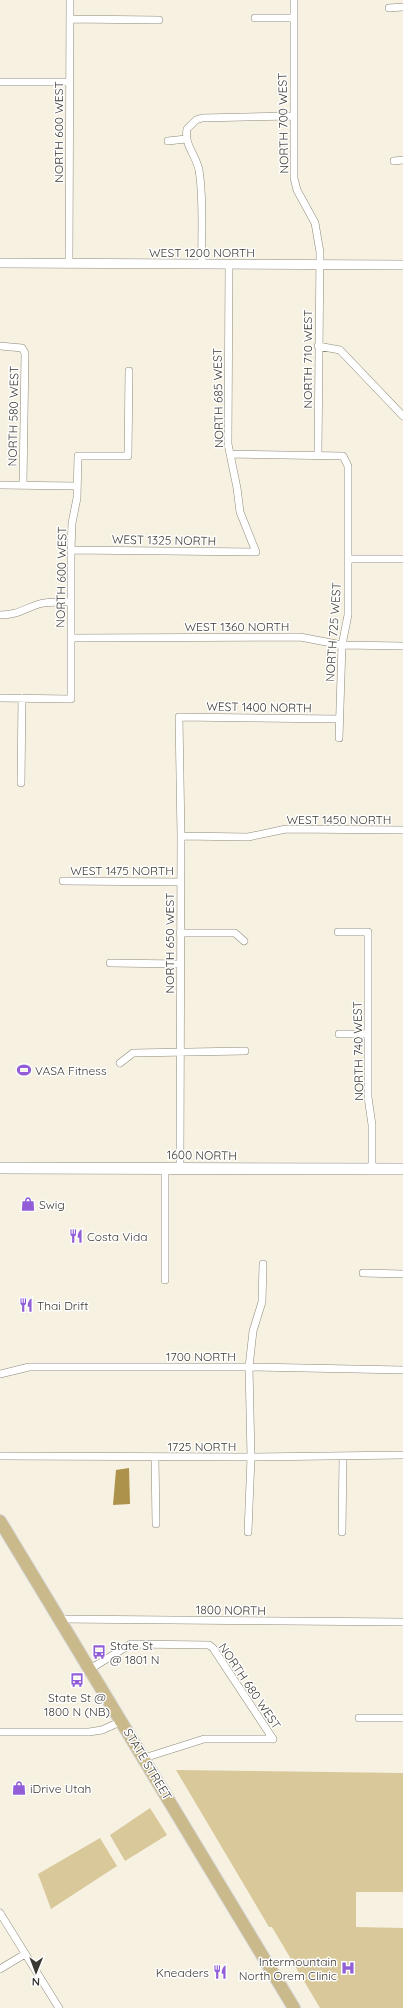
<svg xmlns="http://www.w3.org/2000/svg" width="403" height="2008" font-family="Quicksand,sans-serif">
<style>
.green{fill:#d9c89a}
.water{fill:#ac924a}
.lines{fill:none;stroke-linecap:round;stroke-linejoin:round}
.minor-casing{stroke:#8e897b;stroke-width:8}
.tertiary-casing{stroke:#8e897b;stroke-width:10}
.secondary-casing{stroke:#8e897b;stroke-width:12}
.primary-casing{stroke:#d4d3d2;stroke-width:14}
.minor{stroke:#fff;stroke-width:7}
.tertiary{stroke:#fff;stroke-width:9}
.secondary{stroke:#fff;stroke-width:11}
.primary{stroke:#cab98b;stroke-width:12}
.labels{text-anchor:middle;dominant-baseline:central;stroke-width:3;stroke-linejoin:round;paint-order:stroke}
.street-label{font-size:12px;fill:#3a3832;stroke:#fff}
.poi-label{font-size:12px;fill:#3a3832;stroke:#fff;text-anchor:start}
</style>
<rect width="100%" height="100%" fill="#f6f1e1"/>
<path class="green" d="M176,1770L403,1773V1892H356V1927L403,1928V2008H320L272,1927H269Z
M150,1808L167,1835L125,1861L110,1835Z
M100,1838L117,1866L51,1909L38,1874Z"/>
<path class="water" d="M129,1468L130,1504L113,1505L116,1470Z"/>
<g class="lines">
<defs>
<path id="minor" d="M294,0V178L297,190L315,223L320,252L318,454
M389,8L403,7
M255,18H293
M70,19L159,20
M0,82H69
M168,141L186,139
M394,161L403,160
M69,264L70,0
M202,264C201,233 204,201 199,170C196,155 184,145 187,129L196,120L202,118L293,116
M0,346L22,348L25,353L23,485
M318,346L340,350L403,416
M230,454L343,456L348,466V615L342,645L339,738
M0,485L76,486
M71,550L256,552L240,512L237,488L228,444L229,264
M348,559H403
M0,615C17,615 24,609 39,604C49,601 61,602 71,602
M71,638L300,637L342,645L403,646
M0,698L71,699V550L72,523L77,498L78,456H128L129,371
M21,783L22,698
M181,836L248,837L286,829L403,830
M63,881L181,882
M338,932H368V1097L372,1125V1169
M180,933H235L244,941
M110,963L181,964
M339,1034H368
M120,1063L133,1053L245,1051
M180,1168L181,836L179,717L339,719
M363,1273L403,1274
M165,1280V1168
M0,1374L29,1367H249L403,1370
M0,1456L251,1457L403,1455
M155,1457L156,1524
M248,1532L251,1457L249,1367L253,1331L262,1302L263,1264
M342,1532L343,1457
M59,1619L403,1622
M90,1669L131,1644L209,1645L213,1648L273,1739
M359,1718H403
M0,1732H89L102,1730L122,1721
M144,1758L204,1739H273
M0,1913L59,2008
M0,1969L25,1954"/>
<path id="tertiary" d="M0,263L403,265"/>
<path id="secondary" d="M0,1168L403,1169"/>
<path id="primary" d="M0,1521L294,2008"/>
</defs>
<use href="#minor" class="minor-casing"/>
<use href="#tertiary" class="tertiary-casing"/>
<use href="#secondary" class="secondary-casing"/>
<use href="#primary" class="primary-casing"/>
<use href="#minor" class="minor"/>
<use href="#tertiary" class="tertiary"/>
<use href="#secondary" class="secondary"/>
<use href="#primary" class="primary"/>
</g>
<defs>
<symbol id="stadium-bare" viewBox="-9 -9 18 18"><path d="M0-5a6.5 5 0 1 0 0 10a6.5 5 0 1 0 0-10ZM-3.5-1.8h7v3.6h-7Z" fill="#915ed7" stroke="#fff" stroke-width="2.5" paint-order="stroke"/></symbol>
<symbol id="shop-bare" viewBox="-9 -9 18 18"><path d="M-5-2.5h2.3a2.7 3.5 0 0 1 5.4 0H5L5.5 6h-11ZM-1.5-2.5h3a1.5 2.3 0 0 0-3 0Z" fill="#915ed7" stroke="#fff" stroke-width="2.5" paint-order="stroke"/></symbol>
<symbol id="restaurant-bare" viewBox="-9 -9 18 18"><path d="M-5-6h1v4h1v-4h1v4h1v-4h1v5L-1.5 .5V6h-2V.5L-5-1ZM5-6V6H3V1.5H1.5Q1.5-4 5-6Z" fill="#915ed7" stroke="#fff" stroke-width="2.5" paint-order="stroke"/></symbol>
<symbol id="bus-bare" viewBox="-9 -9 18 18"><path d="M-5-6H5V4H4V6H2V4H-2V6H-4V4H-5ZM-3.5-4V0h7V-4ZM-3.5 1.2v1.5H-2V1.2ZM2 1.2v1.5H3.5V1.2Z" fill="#915ed7" stroke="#fff" stroke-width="2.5" paint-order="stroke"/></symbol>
<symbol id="hospital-bare" viewBox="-9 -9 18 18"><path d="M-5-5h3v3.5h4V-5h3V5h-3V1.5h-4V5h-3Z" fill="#915ed7" stroke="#fff" stroke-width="2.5" paint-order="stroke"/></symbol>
</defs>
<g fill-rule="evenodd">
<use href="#stadium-bare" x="14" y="1060" width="20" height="20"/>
<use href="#shop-bare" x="18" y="1194" width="20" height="20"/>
<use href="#restaurant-bare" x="66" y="1226" width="20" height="20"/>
<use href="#restaurant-bare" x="16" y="1295" width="20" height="20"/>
<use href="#bus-bare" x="89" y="1642" width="20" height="20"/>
<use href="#bus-bare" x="67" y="1670" width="20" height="20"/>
<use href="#shop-bare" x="9" y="1778" width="20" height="20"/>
<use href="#hospital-bare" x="338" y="1958" width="20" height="20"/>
<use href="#restaurant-bare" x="210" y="1962" width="20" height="20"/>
</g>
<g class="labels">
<g class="street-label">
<text transform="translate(283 123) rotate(-91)">NORTH 700 WEST</text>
<text transform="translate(58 132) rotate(-90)">NORTH 600 WEST</text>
<text x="202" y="252">WEST 1200 NORTH</text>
<text transform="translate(307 359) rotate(-90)">NORTH 710 WEST</text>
<text transform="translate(218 398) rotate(-91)">NORTH 685 WEST</text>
<text transform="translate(13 416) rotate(-89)">NORTH 580 WEST</text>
<text transform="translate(164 540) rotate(1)">WEST 1325 NORTH</text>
<text transform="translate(61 577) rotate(-89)">NORTH 600 WEST</text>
<text x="237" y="626">WEST 1360 NORTH</text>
<text transform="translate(333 632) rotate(-86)">NORTH 725 WEST</text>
<text transform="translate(259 707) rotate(1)">WEST 1400 NORTH</text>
<text x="339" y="819">WEST 1450 NORTH</text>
<text x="122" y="870">WEST 1475 NORTH</text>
<text transform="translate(169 943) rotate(-90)">NORTH 650 WEST</text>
<text transform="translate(358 1051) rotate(-91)">NORTH 740 WEST</text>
<text transform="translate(202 1155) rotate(1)">1600 NORTH</text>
<text x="201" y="1356">1700 NORTH</text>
<text x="202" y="1446">1725 NORTH</text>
<text transform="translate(231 1610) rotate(1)">1800 NORTH</text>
<text transform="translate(250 1686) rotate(56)">NORTH 680 WEST</text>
<text transform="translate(148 1764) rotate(59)">STATE STREET</text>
</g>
<g class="poi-label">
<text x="35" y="1070">VASA Fitness</text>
<text x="39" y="1204">Swig</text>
<text x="87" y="1236">Costa Vida</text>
<text x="37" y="1305">Thai Drift</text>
<text x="110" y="1645">State St<tspan x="110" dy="14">@ 1801 N</tspan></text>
<text x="77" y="1697" text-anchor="middle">State St @<tspan x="77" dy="14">1800 N (NB)</tspan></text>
<text x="30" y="1788">iDrive Utah</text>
<text x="337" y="1961" text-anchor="end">Intermountain<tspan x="337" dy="14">North Orem Clinic</tspan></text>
<text x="209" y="1972" text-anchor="end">Kneaders</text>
</g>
</g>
<g transform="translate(36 1972) rotate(181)" stroke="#ffffff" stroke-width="3" paint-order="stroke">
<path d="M0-3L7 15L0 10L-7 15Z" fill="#3a3832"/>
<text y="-6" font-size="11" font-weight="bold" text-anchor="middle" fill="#3a3832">N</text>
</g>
</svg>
